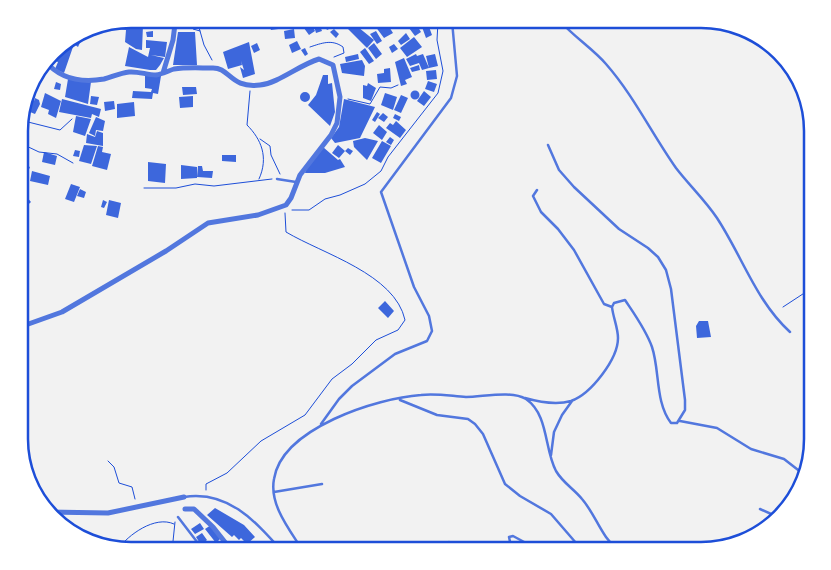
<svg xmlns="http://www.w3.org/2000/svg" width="831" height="570" font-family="Bitter,serif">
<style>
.building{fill:#3d67dc}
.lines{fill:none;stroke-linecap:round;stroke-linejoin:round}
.path{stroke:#1d4ed8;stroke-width:1}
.service{stroke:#5277de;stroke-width:2.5}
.minor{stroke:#5277de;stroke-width:5}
.rim{fill:none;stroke:#1d4ed8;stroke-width:2.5}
</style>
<rect width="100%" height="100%" fill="#f2f2f2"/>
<path class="building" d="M380,22H386L393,33L384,38L375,26Z
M389,22H402L393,27Z
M417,22H429L422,26H418Z
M268,23H291L293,27L271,30Z
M311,23L315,31L309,35L301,24Z
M313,23H319L322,31L316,33Z
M323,23H331L333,27L327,30Z
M353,23L374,40L367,48L348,29Z
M416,24L421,32L415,36L409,28Z
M428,24L432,35L426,38L422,27Z
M116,25H143L142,50L136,49L125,42L126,30L115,29Z
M294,29L295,38L285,39L284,31Z
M334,29L339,34L336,38L330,32Z
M153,31V37H147L146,32Z
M376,31L382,41L377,44L370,34Z
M178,32H195L197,65H173Z
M81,33L84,34L78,47L74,44L64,73L55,69L58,62L55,61L63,43Z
M406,33L410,39L401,45L398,41Z
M414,37L422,47L407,57L400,48Z
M146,40L167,42L165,57L151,55L164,58L160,65L156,70H150L125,66L129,47L148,57L150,48H146Z
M297,41L301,49L292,53L289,45Z
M249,42L255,74L243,78L240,67L244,70L241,61L242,65L228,69L223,52Z
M257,43L260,50L254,53L251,46Z
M374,43L382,54L376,59L368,48Z
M394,44L398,49L392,53L389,47Z
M305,48L308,54L305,56L301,50Z
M365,48L374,61L369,64L360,52Z
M358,54L359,59L346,62L345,57Z
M416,54L417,56L423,54L429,68L422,70L419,63L410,66L406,59Z
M435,54L438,66L429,68L426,56Z
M404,58L412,77L405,80L407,84L401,86L395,62Z
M362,60L365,66L364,76L342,73L340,64Z
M419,65L420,70L412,72L410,68Z
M390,68L391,82L378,83L377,74L384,73V69Z
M436,70L437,79L427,80L426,71Z
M145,74L161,76L158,94L153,93L152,99L132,98L133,91L151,92L152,89L145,88Z
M323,75H328V84L332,83L335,112L330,126L308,105L316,95Z
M68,79L91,82L88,104L65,97Z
M428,81L437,84L434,92L425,89Z
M56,82L61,84L60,90L54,89Z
M368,83L376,88L371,101L363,98V85L367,86Z
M182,87H196L197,94L183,95Z
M410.5 95a4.5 4.5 0 1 1 9 0a4.5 4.5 0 1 1-9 0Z
M424,91L431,97L424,106L417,101Z
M300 97a5 5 0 1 1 10 0a5 5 0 1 1-10 0Z
M45,93L61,101L56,118L48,114L49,110L41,107Z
M385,93L397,97L393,110L381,105Z
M27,94L30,95L24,110L22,109Z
M401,95L408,98L401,113L394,110Z
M91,96L99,97L97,105L90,104Z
M193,96V107L180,108L179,97Z
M35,98L39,100L40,104L35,114L25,110L30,100L34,101Z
M62,99L101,109L99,117L92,114L91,118L59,112Z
M344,99L375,107L360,138L335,143L331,138L339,127Z
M114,101L115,109L105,111L104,102Z
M134,102L135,116L117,118V104Z
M377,112L380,114L375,122L372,120Z
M383,113L388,117L384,122L378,118Z
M395,114L401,117L399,121L393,118Z
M76,116L91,119L85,136L73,132Z
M96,117L105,121L103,131L96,130L95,136L89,133Z
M396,121L406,130L400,138L386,128L390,123L393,125Z
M379,125L387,132L382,140L373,133Z
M97,131L103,133V146L86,143L87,134L95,137Z
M390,137L394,140L391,145L386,142Z
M365,138L378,141L367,160L354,147L353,141Z
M382,141L391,146L381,163L372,158Z
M84,145L97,146L91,164L79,161Z
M338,145L345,151L339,158L332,153Z
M98,146L103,147L102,152L111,154L107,170L92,166Z
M323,147L338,160L340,159L345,167L325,173H305L307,166Z
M348,148L353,151L350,155L345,151Z
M75,150L80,151L79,157L73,156Z
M44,152L57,156L55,165L42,162Z
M222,155H236V162L222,161Z
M148,162L166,164L165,183L148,181Z
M20,163L30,167L23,183L20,181Z
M181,165L197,167V178L181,179Z
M198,166H202L203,171H213L212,178L197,177Z
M32,171L50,176L48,185L30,181Z
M71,184L80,187L74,202L65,199Z
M20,189L31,202L20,212Z
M80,189L86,192L84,198L77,196Z
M103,200L107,202L104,208L101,207Z
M109,200L121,203L118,218L106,215Z
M20,221L25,231L20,233Z
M385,301L394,311L388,318L378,308Z
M699,321H708L711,337L697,338L696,326Z
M215,508L244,525L255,537L247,544L241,538L239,540L234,535L232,537L207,515Z
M200,523L204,529L195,534L191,529Z
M211,525L221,538L216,543L205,529Z
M202,533L207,540L201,545L196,537Z
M224,540L228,547L218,551L214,545Z
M253,543L259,551H237L244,548Z
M195,544L200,551H189L187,549Z
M156,546L159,551H148Z"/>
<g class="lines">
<path class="path" d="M189,24L193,29L200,31
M198,24L204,45L212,60
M310,47C322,43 332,39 343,47L344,53L334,57
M250,91L247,125C261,139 269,157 259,179
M348,99L370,104L380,87L391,88L398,85
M20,120L60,130L72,119
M260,139L270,146L271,155L280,174
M20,143L39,152L57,154L73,163
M144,188H176L195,184L214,186L272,179
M292,210H309L325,199L340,195L365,184L381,171L388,157L438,93L443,71L437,40L438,22
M783,307L812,288
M108,461L114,467L119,483L132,487L135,499
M206,490V484L227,473L261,441L305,415L332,379L352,364L376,340L398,330L405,320C395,274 323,254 286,232L285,213
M118,549C128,535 155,515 174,524
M172,551L175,522"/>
<path class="service" d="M559,20C574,37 592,48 606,64C634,96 652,134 676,168C689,185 705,200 717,218C742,256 756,301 790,332
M277,179L296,182
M537,190L533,196L541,212L558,229L574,250L604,304L612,307
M20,312L25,325
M525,398C539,402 557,405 571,401C591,394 618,359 618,338C618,328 613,317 612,307L614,303L625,300C635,315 646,330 652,347C660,371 655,402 671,423H677L685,410V400L671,289L666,270L658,257L648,248L619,229L574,187L559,170L548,145
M400,400L437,415L468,419L475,424L483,434L505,484L520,496L551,514L583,551
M680,421L717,428L751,449L784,459L802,473
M321,424L339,399L352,386L395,354L427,341L432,331L429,316L414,287L381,192L451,98L457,76L452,21
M551,455L554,432L562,415L572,401
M274,492L322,484
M184,497C228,490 255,521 282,551
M760,509L778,517
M178,517L204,551
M449,542L463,551
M303,551C290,530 269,505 274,479C282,428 377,398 421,395C435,393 451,396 466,397C483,397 511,390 526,399C549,415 544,449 556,471C563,483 574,489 582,499C596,515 601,537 619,551
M512,551L509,537L513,536L526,543L534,551"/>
<path class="minor" d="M163,73L173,40L175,24
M20,327L62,312L166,251L208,223L258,215L286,205L291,198L300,175L331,135L337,123L340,97L333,65L319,59C299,65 279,83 260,85C230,89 230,67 212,68C200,68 186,67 174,69C168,71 162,74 156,75C147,75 138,71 129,72C120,73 112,77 104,79C81,83 60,79 45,61
M185,509H194L213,527L232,551
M48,512L108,513L184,497"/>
</g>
<path d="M0 0H831V570H0ZM131 28H701A103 103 0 0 1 804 131V439A103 103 0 0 1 701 542H131A103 103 0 0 1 28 439V131A103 103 0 0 1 131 28Z" fill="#fff" fill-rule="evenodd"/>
<path class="rim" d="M131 28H701A103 103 0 0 1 804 131V439A103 103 0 0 1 701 542H131A103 103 0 0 1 28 439V131A103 103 0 0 1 131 28Z"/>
</svg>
